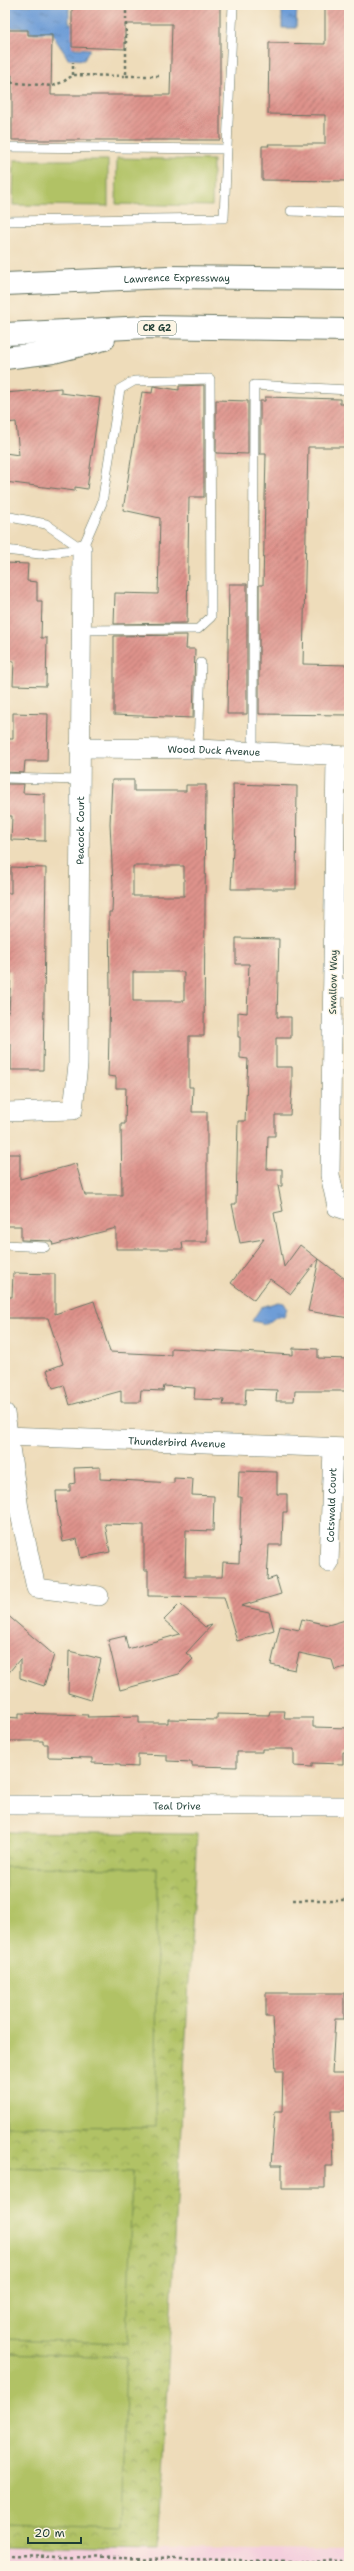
<svg xmlns="http://www.w3.org/2000/svg" width="354" height="2571" font-family="'Shantell Sans',sans-serif">
<style>
.built{fill:#f4cfdd}
.park{fill:url(#park-crowns);stroke:#68804c}
.garden{fill:#b1c265;stroke:#68804c}
.water{fill:url(#water-ripples);stroke:#466d86}
.building{fill:url(#building-hatch);fill-rule:evenodd}
.lines{fill:none;stroke-linecap:round;stroke-linejoin:round}
.service-casing{stroke:#677563;stroke-width:10}
.minor-casing{stroke:#677563;stroke-width:20}
.trunk-casing{stroke:#677563;stroke-width:24}
.path{stroke:#677563;stroke-width:2.5;stroke-dasharray:3 3;stroke-linecap:butt}
.service{stroke:#fff;stroke-width:9}
.minor{stroke:#fff;stroke-width:19}
.trunk{stroke:#fff;stroke-width:22}
.labels{text-anchor:middle;dominant-baseline:central;stroke-width:3;stroke-linejoin:round;paint-order:stroke}
.shield{fill:#fcf5e5;stroke:#617469;stroke-width:1}
.shield-label{font-size:9px;font-weight:bold;fill:#1f3d34}
.street-label{font-size:10px;fill:#1f3d34;stroke:#fcf5e5}
</style>
<defs>
<pattern id="park-crowns" width="20" height="18" patternUnits="userSpaceOnUse"><rect width="20" height="18" fill="#b1c265"/><path d="M2 6a3 3 0 1 1 6 0M12 15a3 3 0 1 1 6 0" fill="none" stroke="#8f9f54"/></pattern>
<pattern id="water-ripples" width="26" height="14" patternUnits="userSpaceOnUse"><rect width="26" height="14" fill="#6e9dd7"/><path d="M2 4q2-2 4 0t4 0M15 11q2-2 4 0t4 0" fill="none" stroke="#5a81af"/></pattern>
<pattern id="building-hatch" width="6" height="6" patternUnits="userSpaceOnUse"><rect width="6" height="6" fill="#de928b"/><path d="M-1 1l2-2M0 6l6-6M5 7l2-2" fill="none" stroke="#b37872"/></pattern>
</defs>
<rect width="100%" height="100%" fill="#fcf5e5"/>
<filter id="ink" filterUnits="userSpaceOnUse"><feTurbulence type="fractalNoise" baseFrequency=".025" numOctaves="2"/><feDisplacementMap in="SourceGraphic" scale="8" xChannelSelector="R" yChannelSelector="G"/><feConvolveMatrix kernelMatrix="1 2 1 2 8 2 1 2 1" color-interpolation-filters="sRGB"/></filter>
<filter id="wash" filterUnits="userSpaceOnUse"><feTurbulence type="fractalNoise" baseFrequency=".012" numOctaves="4" result="noise"/><feDisplacementMap in="SourceGraphic" scale="16" xChannelSelector="R" yChannelSelector="G"/><feGaussianBlur stdDeviation="0.9" result="paint"/><feColorMatrix in="noise" values="0 0 0 0 0 0 0 0 0 0 0 0 0 0 0 0 0 1.4 0 .05"/><feComposite in="paint" operator="in"/></filter>
<g filter="url(#wash)">
<rect width="100%" height="100%" fill="#eedcba"/>
<path class="built" d="M5,2547L349,2551V2566H5Z"/>
<path class="park" d="M5,1832L197,1834L158,2549L5,2546Z"/>
<path class="garden" d="M117,158L213,160L212,206L116,204Z
M14,160H108V206L13,205Z
M5,1867L157,1868L156,2127L5,2126Z
M5,2168L132,2172L127,2343L5,2339Z
M5,2353L126,2357L121,2527L5,2523Z"/>
<path class="water" d="M5,5H69V22L74,26V48L90,49L84,60L68,59C64,50 55,42 53,32L30,33L29,28H5Z
M282,5H297L296,28H282Z
M278,1302L284,1303L287,1308L284,1317L277,1316L267,1324L252,1321L261,1307Z"/>
<g id="blocks">
<path class="building" d="M72,5H220V140H12V75H5V30H28V35H52L51,95H170L172,24H125V49L72,47Z
M325,5H349V181L262,180V146H269L268,144H325V115L268,114L269,43L325,44Z
M204,385V497H189L187,623L114,624L115,593L158,594L160,518L123,510L142,392L152,393L153,386L179,390V386Z
M61,388V393L100,398L87,489L75,487V491L5,482V453L19,455L16,422L5,423V393Z
M265,397L340,399V404H349V447H308L303,664L349,665V715L259,714V585H263L266,454H260V401H265Z
M216,400L248,401V454L216,453Z
M5,563L28,564L27,581L37,582V601H42L41,638H47L46,686L13,685L14,661H5Z
M229,584H247V714H227Z
M187,635L186,649H195L193,718L114,715V636Z
M13,713L48,714L47,761H25L24,773L5,772V739H13Z
M112,780H134V791H186V785H206L204,1036H189V1087H193L192,1112H207V1242H182L183,1249H116V1228L53,1245L52,1241L21,1240V1226H5V1154H20V1179L76,1164L85,1195H122L121,1124H125L126,1088H116V1077L108,1076L110,991L109,912H112L113,884L110,824ZM133,866H184V896H133ZM133,972H184V1001H133Z
M5,784H24L23,793L45,794V841L11,840L12,816H5Z
M233,784L297,786L296,889H231L234,829Z
M11,867L46,868L43,1070H11V1044H5V1011L9,1012L11,971H5V893H11Z
M236,938L279,939L277,1017H291V1038H276V1067H292V1087L290,1115H275V1136H268L267,1169H282V1186H278L283,1211L274,1213L284,1267L300,1245L318,1259L291,1294L270,1279L254,1300L231,1283L264,1239L240,1243L232,1204H236L238,1121H245L248,1059L240,1058V1037H238V1012L247,1013L249,964H236Z
M319,1259L349,1282V1318L308,1311Z
M13,1273L55,1274V1314L94,1301L110,1352L171,1355V1348L293,1355V1348L318,1349V1358L349,1359V1391H295L294,1401H276L277,1390L246,1389L245,1405H223L224,1400L194,1399L195,1388L164,1386L163,1391L141,1390L140,1402H121V1391L70,1405L64,1385L53,1388L47,1370L63,1364L48,1318H6V1297H12Z
M100,1467V1479L174,1483V1478L193,1479L192,1495L214,1496L213,1531L186,1530L185,1577H222L223,1562L239,1563L241,1497H238L239,1471L277,1472V1494H287V1512H283L282,1545H269L267,1580L276,1577L281,1594L241,1606L269,1612L274,1630L237,1641L224,1597L148,1596V1570H144V1525L105,1524L110,1552L81,1558L77,1539L63,1542L57,1509L56,1491H70V1484L75,1483L74,1468Z
M180,1604L205,1627L212,1625L186,1653L193,1659L179,1674L120,1690L108,1640L125,1636L128,1649L180,1634L164,1620Z
M5,1613L54,1655L44,1686L20,1678V1659L5,1677Z
M302,1619L328,1625L349,1619V1666L335,1670L332,1660L299,1653L295,1670L271,1665L280,1626L299,1630Z
M69,1651L101,1659L91,1700L68,1693Z
M270,1711H285L284,1718H313V1727L349,1728V1752H343V1764L312,1763V1767L294,1766V1749H262V1752H237V1767L192,1766V1762L167,1761V1755L138,1754V1767L120,1766V1764L92,1763V1758L48,1757V1744H43V1741H5V1717L19,1718V1713L88,1715L87,1717L139,1716V1723H168V1719L217,1720V1714L269,1715Z
M266,1993H344V2019H335L332,2073H348V2111H331L333,2166H325V2188H282V2165H271L275,2111H282L283,2071H276L273,2017H266Z"/>
</g>
</g>
<g filter="url(#ink)">
<use href="#blocks" fill-opacity="0" stroke="#677563" stroke-width="1"/>
<g class="lines">
<defs>
<path id="service" d="M5,147L227,149
M291,211L349,213
M5,221L224,218L233,5
M5,516L46,524L82,549
M5,550L40,554L82,549
M81,630L198,629L211,617L210,379L134,381L120,389L102,503L82,549
M198,749L201,663
M253,752L254,385L349,390
M5,778L79,780
M5,1245L45,1247"/>
<g id="minor">
<path id="s1" d="M79,748L198,749L349,756"/>
<path d="M336,756L330,1175L337,1207L349,1211"/>
<path d="M333,988H349"/>
<path id="s2" d="M5,1112L73,1110L78,1065L82,549"/>
<path d="M5,1413L19,1509L36,1588L99,1596"/>
<path id="s3" d="M5,1436L349,1448"/>
<path id="s4" d="M329,1563L333,1448"/>
<path id="s5" d="M5,1805L349,1806"/>
</g>
<g id="trunk">
<path id="s6" d="M5,284L168,277L349,279"/>
<path d="M5,334L147,327L349,330"/>
<path d="M5,358L53,352L104,339"/>
</g>
</defs>
<use href="#service" class="service-casing"/>
<use href="#minor" class="minor-casing"/>
<use href="#trunk" class="trunk-casing"/>
<path class="path" d="M73,75V62
M126,76H159
M5,82L52,86L63,82L73,75L126,76V5
M293,1900H349
M5,2556L349,2562"/>
<use href="#service" class="service"/>
<use href="#minor" class="minor"/>
<use href="#trunk" class="trunk"/>
</g>
</g>
<g class="labels">
<rect class="shield" x="138" y="321" width="38" height="14" rx="3"/>
<g class="shield-label">
<text x="157" y="328">CR G2</text>
</g>
<g class="street-label">
<text stroke="none"><textPath href="#s6" startOffset="172">Lawrence Expressway</textPath></text>
<text stroke="none"><textPath href="#s1" startOffset="135">Wood Duck Avenue</textPath></text>
<text stroke="none"><textPath href="#s2" startOffset="348">Peacock Court</textPath></text>
<text transform="translate(333 982) rotate(-89)">Swallow Way</text>
<text stroke="none"><textPath href="#s3" startOffset="172">Thunderbird Avenue</textPath></text>
<text stroke="none"><textPath href="#s4" startOffset="58">Cotswald Court</textPath></text>
<text stroke="none"><textPath href="#s5" startOffset="172">Teal Drive</textPath></text>
</g>
</g>
<rect width="354" height="2571" fill="none" stroke="#fcf5e5" stroke-width="20"/>
<path d="M28 2537v6h53v-6" fill="none" stroke="#1f3d34" stroke-width="2"/>
<text x="34" y="2537" font-size="12" fill="#1f3d34" stroke="#fcf5e5" stroke-width="3" paint-order="stroke">20 m</text>
</svg>
